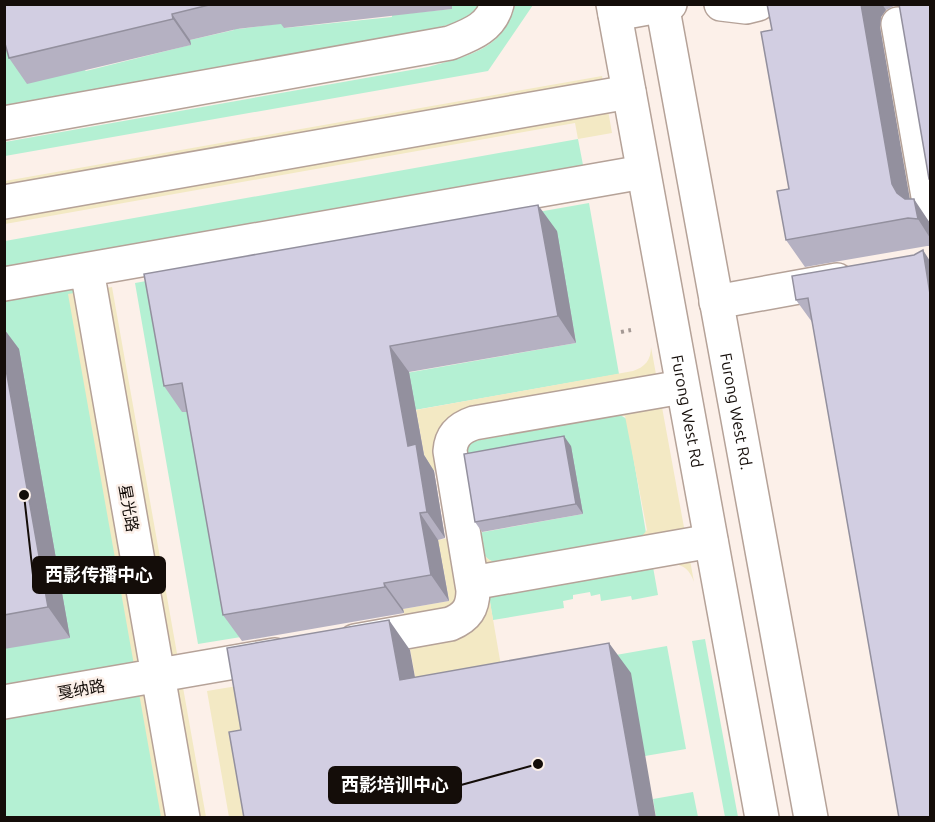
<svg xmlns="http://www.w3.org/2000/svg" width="935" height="822" font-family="Ubuntu,'Noto Sans SC',sans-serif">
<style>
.green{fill:#b4f0d3}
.sand{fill:#f3e9c4}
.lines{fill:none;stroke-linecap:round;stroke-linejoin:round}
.minor-casing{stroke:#b5a298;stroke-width:36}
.major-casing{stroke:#b5a298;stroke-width:36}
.path{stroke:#a49994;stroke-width:4;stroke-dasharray:3 4.5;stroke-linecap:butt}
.minor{stroke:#fff;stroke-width:33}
.major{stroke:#fff;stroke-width:33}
.wall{fill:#b5b1c2}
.shaded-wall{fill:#93909e}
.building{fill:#d2cee2;stroke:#93909e;stroke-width:1.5}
.labels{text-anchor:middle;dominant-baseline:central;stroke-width:5;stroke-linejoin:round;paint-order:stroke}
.street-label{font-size:16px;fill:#140d09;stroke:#fcf0e9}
.leader{fill:none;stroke:#140d09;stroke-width:2}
.callout-dot{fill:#140d09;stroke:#fcf0e9;stroke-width:2}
.callout{fill:#140d09;stroke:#140d09;stroke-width:2}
.callout-label{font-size:18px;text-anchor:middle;font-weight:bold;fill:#fff}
</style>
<rect width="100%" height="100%" fill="#fcf0e9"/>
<path class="green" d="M5,5L86,71L190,45V40L234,30L233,22L239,29L283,23L285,28L392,17V15L452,9V5H478C466,26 431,28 410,33L5,105Z
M515,5H533L488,71L5,156V142L428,67C467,56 504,50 515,5Z
M578,139L583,165L5,267V241Z
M589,203L619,374L369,418L310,390L576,343L556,231L183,412L205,408L241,637L198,644L135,283Z
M87,270L183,817L5,818V284Z
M620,415L627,419L646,533L642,536L495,562C480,558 481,546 478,533L583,514L466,465V446L474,441Z
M653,567L658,595L632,600L631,596L601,601L600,594L591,596L590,592L573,595V599L563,601L564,608L493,620L489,596Z
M705,639L738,817H725L692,641Z
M667,646L686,749L645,756L503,675Z
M693,792L698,817H656L653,799Z"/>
<path class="sand" d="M602,76L612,133L578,139L575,123L5,224V181Z
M112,287L206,817H161L68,294Z
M651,347L694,582C690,571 685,565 673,564L489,596L506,695L421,710L403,609L449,601L438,540L478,533C481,546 480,558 495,562L642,536L647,530L625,416L620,415L474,441L466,446V465L427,472L416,410L633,371C645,367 651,360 651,347Z
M237,686L260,817H229L207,691Z"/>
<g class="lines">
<defs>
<path id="minor" d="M721,4L746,7L758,4
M615,14L670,4
M898,24L930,208
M4,123L450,43C470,35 491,28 497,4
M4,202L629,92
M87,270L183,818
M4,284L643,172
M716,302L837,280
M472,583L711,541
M355,641L450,624C467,617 473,608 473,590L450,451C451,436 459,428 474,423L682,387
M4,702L275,655"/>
<g id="major">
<path id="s1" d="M613,4L762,818"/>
<path id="s2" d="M662,4L811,818"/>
</g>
</defs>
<use href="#minor" class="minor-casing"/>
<use href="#major" class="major-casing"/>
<path class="path" d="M621,332L631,330"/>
<use href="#minor" class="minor"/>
<use href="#major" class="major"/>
</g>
<path class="wall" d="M4,4H452V9L284,28L281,24L237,29L190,40L191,45L27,84L9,58Z
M767,4H930V181L929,179L900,6H894L886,10L881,17L880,27L909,199L930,223V246H927L805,267L786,240L789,189L772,30Z
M557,231L576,343L409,372L424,455L434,471L445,538L438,540L449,601L403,609L404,613L242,641L223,615L187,412H182L164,386Z
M914,255L812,322L796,300Z
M4,329L19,349L70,638L4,649Z
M571,446L583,514L482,532L475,522Z"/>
<path class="shaded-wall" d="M861,4H882L886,10L881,17L880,27L912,211L916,220L897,193L892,184Z
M172,14L190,40L191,45L173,19Z
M914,199L930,223V238L918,219Z
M538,205L557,231L576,343L558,316Z
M923,250L930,261V294Z
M4,329L19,349L70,638L48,607L4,358Z
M390,346L409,372L424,455L434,471L445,538L427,512L408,446Z
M564,436L571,446L583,514L576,504Z
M420,513L438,540L449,601L431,575Z
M384,583L403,609L404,613L385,587Z
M389,620L410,650L421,710L400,680Z
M609,643L631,673L656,818H640Z"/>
<path class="building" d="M4,4H213L172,14L173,19L9,58L4,40Z
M767,4H861L892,184L897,193L905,199H914L918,219L908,218L786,240L777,191L789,189L761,32L772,30Z
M899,4H930V179H929Z
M538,205L558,316L390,346L408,446L416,444L427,512L420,513L431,575L384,583L385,587L223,615L182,383L164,386L144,274Z
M923,250L930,294V818H899L808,298L796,300L792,276L914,255Z
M4,358L48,607L4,615Z
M564,436L576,504L475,522L464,454Z
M389,620L400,680L609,643L640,818H244L229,732L241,730L227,648Z"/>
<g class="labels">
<g class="street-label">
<text stroke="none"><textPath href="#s1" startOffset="414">Furong West Rd</textPath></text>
<text stroke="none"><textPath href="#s2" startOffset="414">Furong West Rd.</textPath></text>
<text transform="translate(129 508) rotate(80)">星光路</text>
<text transform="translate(81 689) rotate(-10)">戛纳路</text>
</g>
</g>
<path class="leader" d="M24 495L33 575M538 764L461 785"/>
<g class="callout-dot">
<circle cx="24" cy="495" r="6"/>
<circle cx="538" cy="764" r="6"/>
</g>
<g class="callout">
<rect x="33" y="557" width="132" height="36" rx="6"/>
<rect x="329" y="767" width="132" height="36" rx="6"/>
</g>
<g class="callout-label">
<text x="99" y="581">西影传播中心</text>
<text x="395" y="791">西影培训中心</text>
</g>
<rect width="935" height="822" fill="none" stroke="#140d09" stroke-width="12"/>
</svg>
